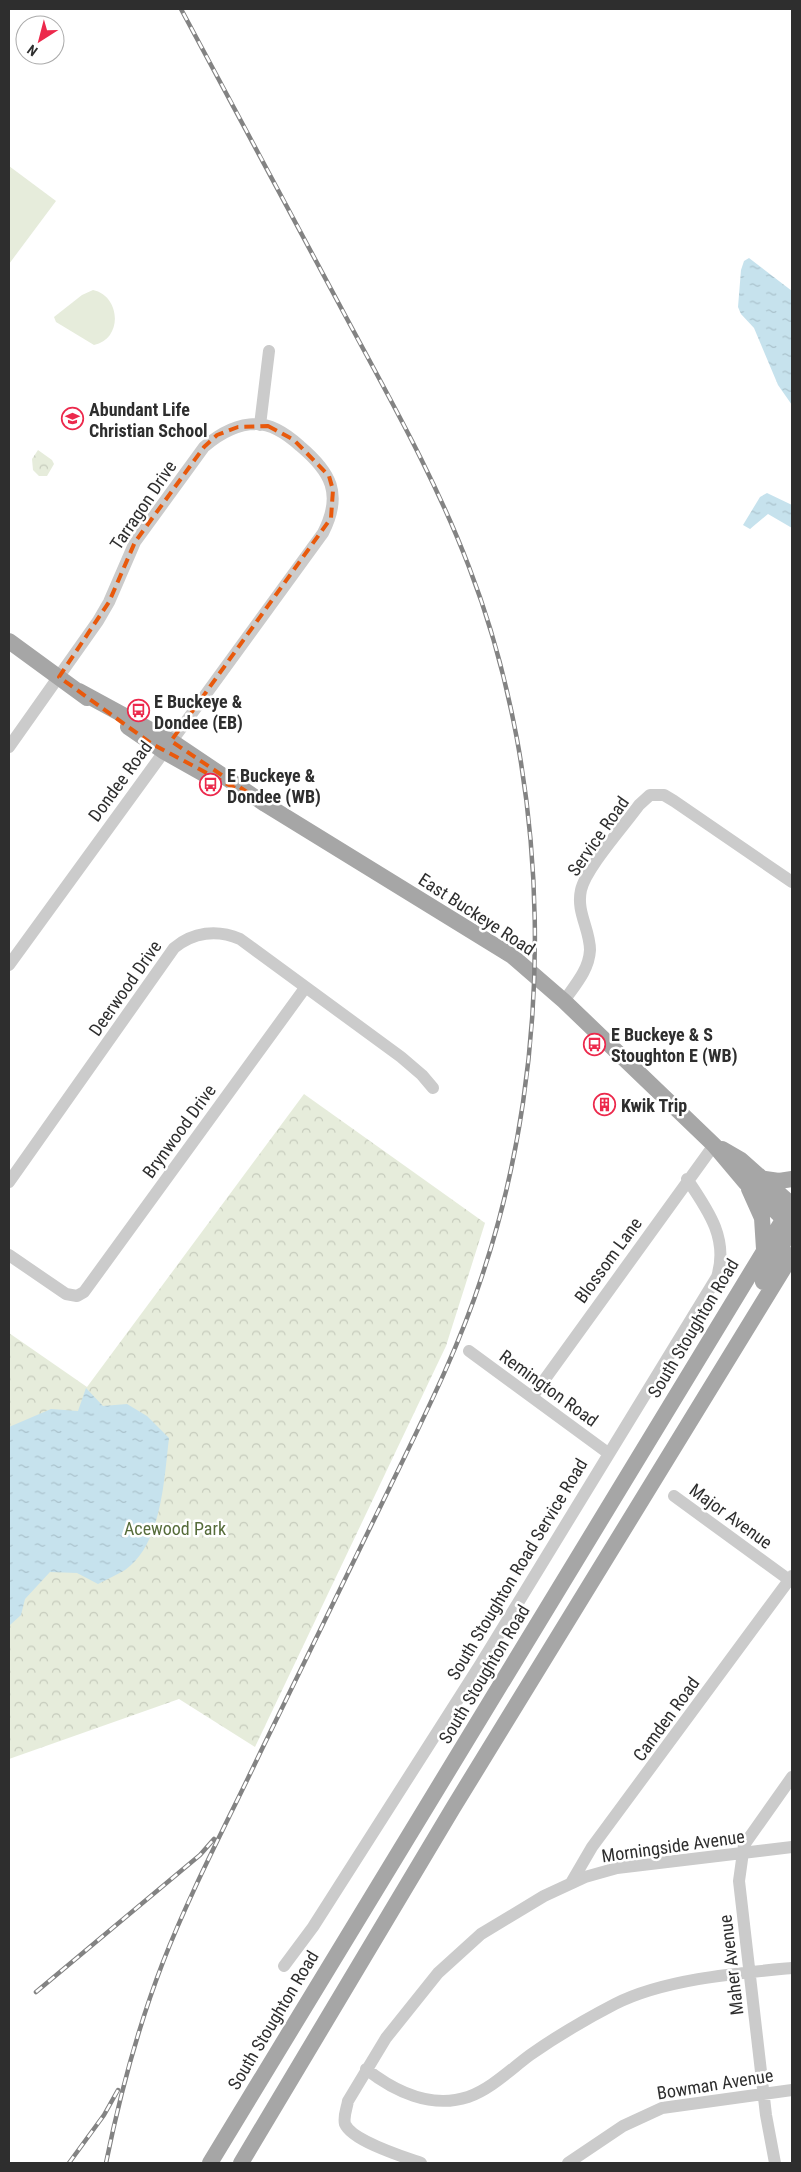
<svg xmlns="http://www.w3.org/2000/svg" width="801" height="2172" font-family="'Roboto Condensed',sans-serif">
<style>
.forest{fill:url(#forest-crowns)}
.garden{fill:#e6ecdb}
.water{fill:url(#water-ripples)}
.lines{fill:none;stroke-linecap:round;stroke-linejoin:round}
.minor{stroke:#cbcbcb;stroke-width:12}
.major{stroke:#a6a6a6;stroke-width:16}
.rail-casing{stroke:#838383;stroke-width:4.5}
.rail{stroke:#fff;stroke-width:2.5;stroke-dasharray:8;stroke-linecap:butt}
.marked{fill:none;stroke:#e8590c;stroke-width:4;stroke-dasharray:10 6;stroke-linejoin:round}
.labels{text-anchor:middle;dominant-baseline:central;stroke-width:5;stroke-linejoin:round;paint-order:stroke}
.poi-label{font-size:18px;font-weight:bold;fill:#2e2e2e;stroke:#fff;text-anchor:start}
.street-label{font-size:18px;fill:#2e2e2e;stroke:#fff}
.park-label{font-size:18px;fill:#566c3a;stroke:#fff}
</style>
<defs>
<pattern id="forest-crowns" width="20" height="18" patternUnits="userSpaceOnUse" patternTransform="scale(1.25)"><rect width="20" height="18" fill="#e6ecdb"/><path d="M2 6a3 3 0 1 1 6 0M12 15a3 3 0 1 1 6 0" fill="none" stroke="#c6cbbc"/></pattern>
<pattern id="water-ripples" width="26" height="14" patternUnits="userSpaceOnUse" patternTransform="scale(1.25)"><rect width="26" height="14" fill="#c6e2ed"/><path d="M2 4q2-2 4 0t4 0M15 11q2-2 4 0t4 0" fill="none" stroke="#aac2cc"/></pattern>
</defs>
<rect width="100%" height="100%" fill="#fff"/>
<path class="forest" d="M38,450L52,460L54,464L47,476H39L33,470L32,459Z
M304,1094L485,1223L446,1346L255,1747L179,1699L9,1759V1333L87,1387Z"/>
<path class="garden" d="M9,166L56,201L9,264Z
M93,290C121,296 123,339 94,345L56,322L54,317L82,295Z"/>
<path class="water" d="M749,258L792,291V405L778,385L754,328L741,314L738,307L741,270L744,261Z
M767,493L792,505V528L768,514L750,529L743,525L760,497Z
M86,1388L103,1406L127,1404L147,1416L169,1438C164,1479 162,1544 125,1570C117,1575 107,1579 98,1584L77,1573L50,1572L25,1599L21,1615L9,1626V1427L51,1409L78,1411Z"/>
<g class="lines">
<path class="minor" d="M260,425L269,351
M9,747L98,621L109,602L135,542L204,447C219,434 236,424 256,424C272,424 289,436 300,446C331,472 343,494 323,533L9,965
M564,1001C575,985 589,970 590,950C590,929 576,912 581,890C586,868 624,826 639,805L650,795H664L674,801L792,882
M9,1182L174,948C193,932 217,929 240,939L401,1057L422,1075L433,1088
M9,1255L66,1294L77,1296L84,1292L305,988
M469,1351L608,1453
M532,1397L714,1145
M674,1496L792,1582
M571,1883L592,1847L792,1576
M284,1966L313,1927L480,1665L717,1277C729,1239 708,1210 687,1179
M366,2069C394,2091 431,2109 468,2097C491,2089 511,2069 530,2055C557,2036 586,2019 615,2004C664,1979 738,1973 792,1968
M421,2163C404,2157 352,2141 345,2124C343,2116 347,2108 348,2101L386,2038L438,1973L481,1934L544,1896L585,1877L617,1868L792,1847
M568,2163L623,2126L662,2108L792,2090
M775,2163L766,2115L739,1881L744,1845L792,1777"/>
<path class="major" d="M9,641L87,698
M79,691L171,741L265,804L512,956L564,1001L714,1145L746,1183L792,1227
M128,727L163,751L211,778
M722,1149L741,1160L792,1205
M765,1179L779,1181L792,1179
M749,1189L762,1218L764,1249
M763,1282L783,1244L792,1216
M210,2163L792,1205
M241,2163L453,1808L792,1255"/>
<defs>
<path id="rail" d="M36,1992L200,1855L214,1839
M69,2163L104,2115L118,2090
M106,2163C120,2094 138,2027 163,1962C191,1890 228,1821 261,1751C304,1664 346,1576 389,1489C423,1419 458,1350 482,1276C556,1055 553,785 469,567C436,480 390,399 346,317C291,214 236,111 181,9"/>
</defs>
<use href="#rail" class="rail-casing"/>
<use href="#rail" class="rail"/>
</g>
<path class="marked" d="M268,426L294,440L329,476L333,490L331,518L171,741L265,804L152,744L59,677L109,602L135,542L204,447L217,435L238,427Z"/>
<defs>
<symbol id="school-ring" viewBox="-11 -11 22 22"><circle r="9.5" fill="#fff" stroke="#ec294c" stroke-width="1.5"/><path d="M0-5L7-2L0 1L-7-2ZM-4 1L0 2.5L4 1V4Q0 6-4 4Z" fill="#ec294c"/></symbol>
<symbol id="bus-ring" viewBox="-11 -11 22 22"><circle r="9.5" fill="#fff" stroke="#ec294c" stroke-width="1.5"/><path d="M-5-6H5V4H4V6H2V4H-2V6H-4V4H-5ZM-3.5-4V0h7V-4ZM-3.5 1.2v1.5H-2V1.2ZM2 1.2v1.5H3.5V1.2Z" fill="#ec294c"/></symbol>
<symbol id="building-ring" viewBox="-11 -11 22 22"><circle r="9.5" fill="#fff" stroke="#ec294c" stroke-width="1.5"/><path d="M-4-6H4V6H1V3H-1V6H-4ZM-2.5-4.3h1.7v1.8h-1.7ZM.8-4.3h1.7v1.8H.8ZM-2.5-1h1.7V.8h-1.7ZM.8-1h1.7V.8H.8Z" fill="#ec294c"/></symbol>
</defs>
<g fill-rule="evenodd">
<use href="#school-ring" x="60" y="406" width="25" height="25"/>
<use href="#bus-ring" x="126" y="698" width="25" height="25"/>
<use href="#bus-ring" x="198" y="772" width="25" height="25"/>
<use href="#bus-ring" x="582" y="1032" width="25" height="25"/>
<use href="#building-ring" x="592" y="1092" width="25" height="25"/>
</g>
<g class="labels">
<g class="poi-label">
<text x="89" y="409">Abundant Life<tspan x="89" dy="21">Christian School</tspan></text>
<text x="154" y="701">E Buckeye &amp;<tspan x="154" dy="21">Dondee (EB)</tspan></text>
<text x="227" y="775">E Buckeye &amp;<tspan x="227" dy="21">Dondee (WB)</tspan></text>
<text x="611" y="1034">E Buckeye &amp; S<tspan x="611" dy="21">Stoughton E (WB)</tspan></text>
<text x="621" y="1105">Kwik Trip</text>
</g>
<g class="street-label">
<text transform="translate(143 505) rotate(-56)">Tarragon Drive</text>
<text transform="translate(120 781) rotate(-54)">Dondee Road</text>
<text transform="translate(598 836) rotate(-55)">Service Road</text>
<text transform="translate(477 914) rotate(33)">East Buckeye Road</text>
<text transform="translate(125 988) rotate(-55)">Deerwood Drive</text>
<text transform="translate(179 1131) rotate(-54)">Brynwood Drive</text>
<text transform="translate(608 1260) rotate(-54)">Blossom Lane</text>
<text transform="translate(693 1328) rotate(-59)">South Stoughton Road</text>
<text transform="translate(549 1388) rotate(36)">Remington Road</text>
<text transform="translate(731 1516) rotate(36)">Major Avenue</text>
<text transform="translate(517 1569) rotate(-59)">South Stoughton Road Service Road</text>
<text transform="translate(484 1674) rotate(-59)">South Stoughton Road</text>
<text transform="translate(666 1719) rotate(-54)">Camden Road</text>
<text transform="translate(673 1846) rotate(-8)">Morningside Avenue</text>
<text transform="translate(731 1965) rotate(-97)">Maher Avenue</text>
<text transform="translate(273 2020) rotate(-59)">South Stoughton Road</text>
<text transform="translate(715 2084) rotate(-9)">Bowman Avenue</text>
</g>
<g class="park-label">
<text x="175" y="1528">Acewood Park</text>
</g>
</g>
<rect width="801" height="2172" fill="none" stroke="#2e2e2e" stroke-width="20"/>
<g transform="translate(40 40) rotate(216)"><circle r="24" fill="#ffffff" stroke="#ababab"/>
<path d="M0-4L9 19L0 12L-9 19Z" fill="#ec294c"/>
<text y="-8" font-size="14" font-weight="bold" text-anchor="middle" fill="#2e2e2e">N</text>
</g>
</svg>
